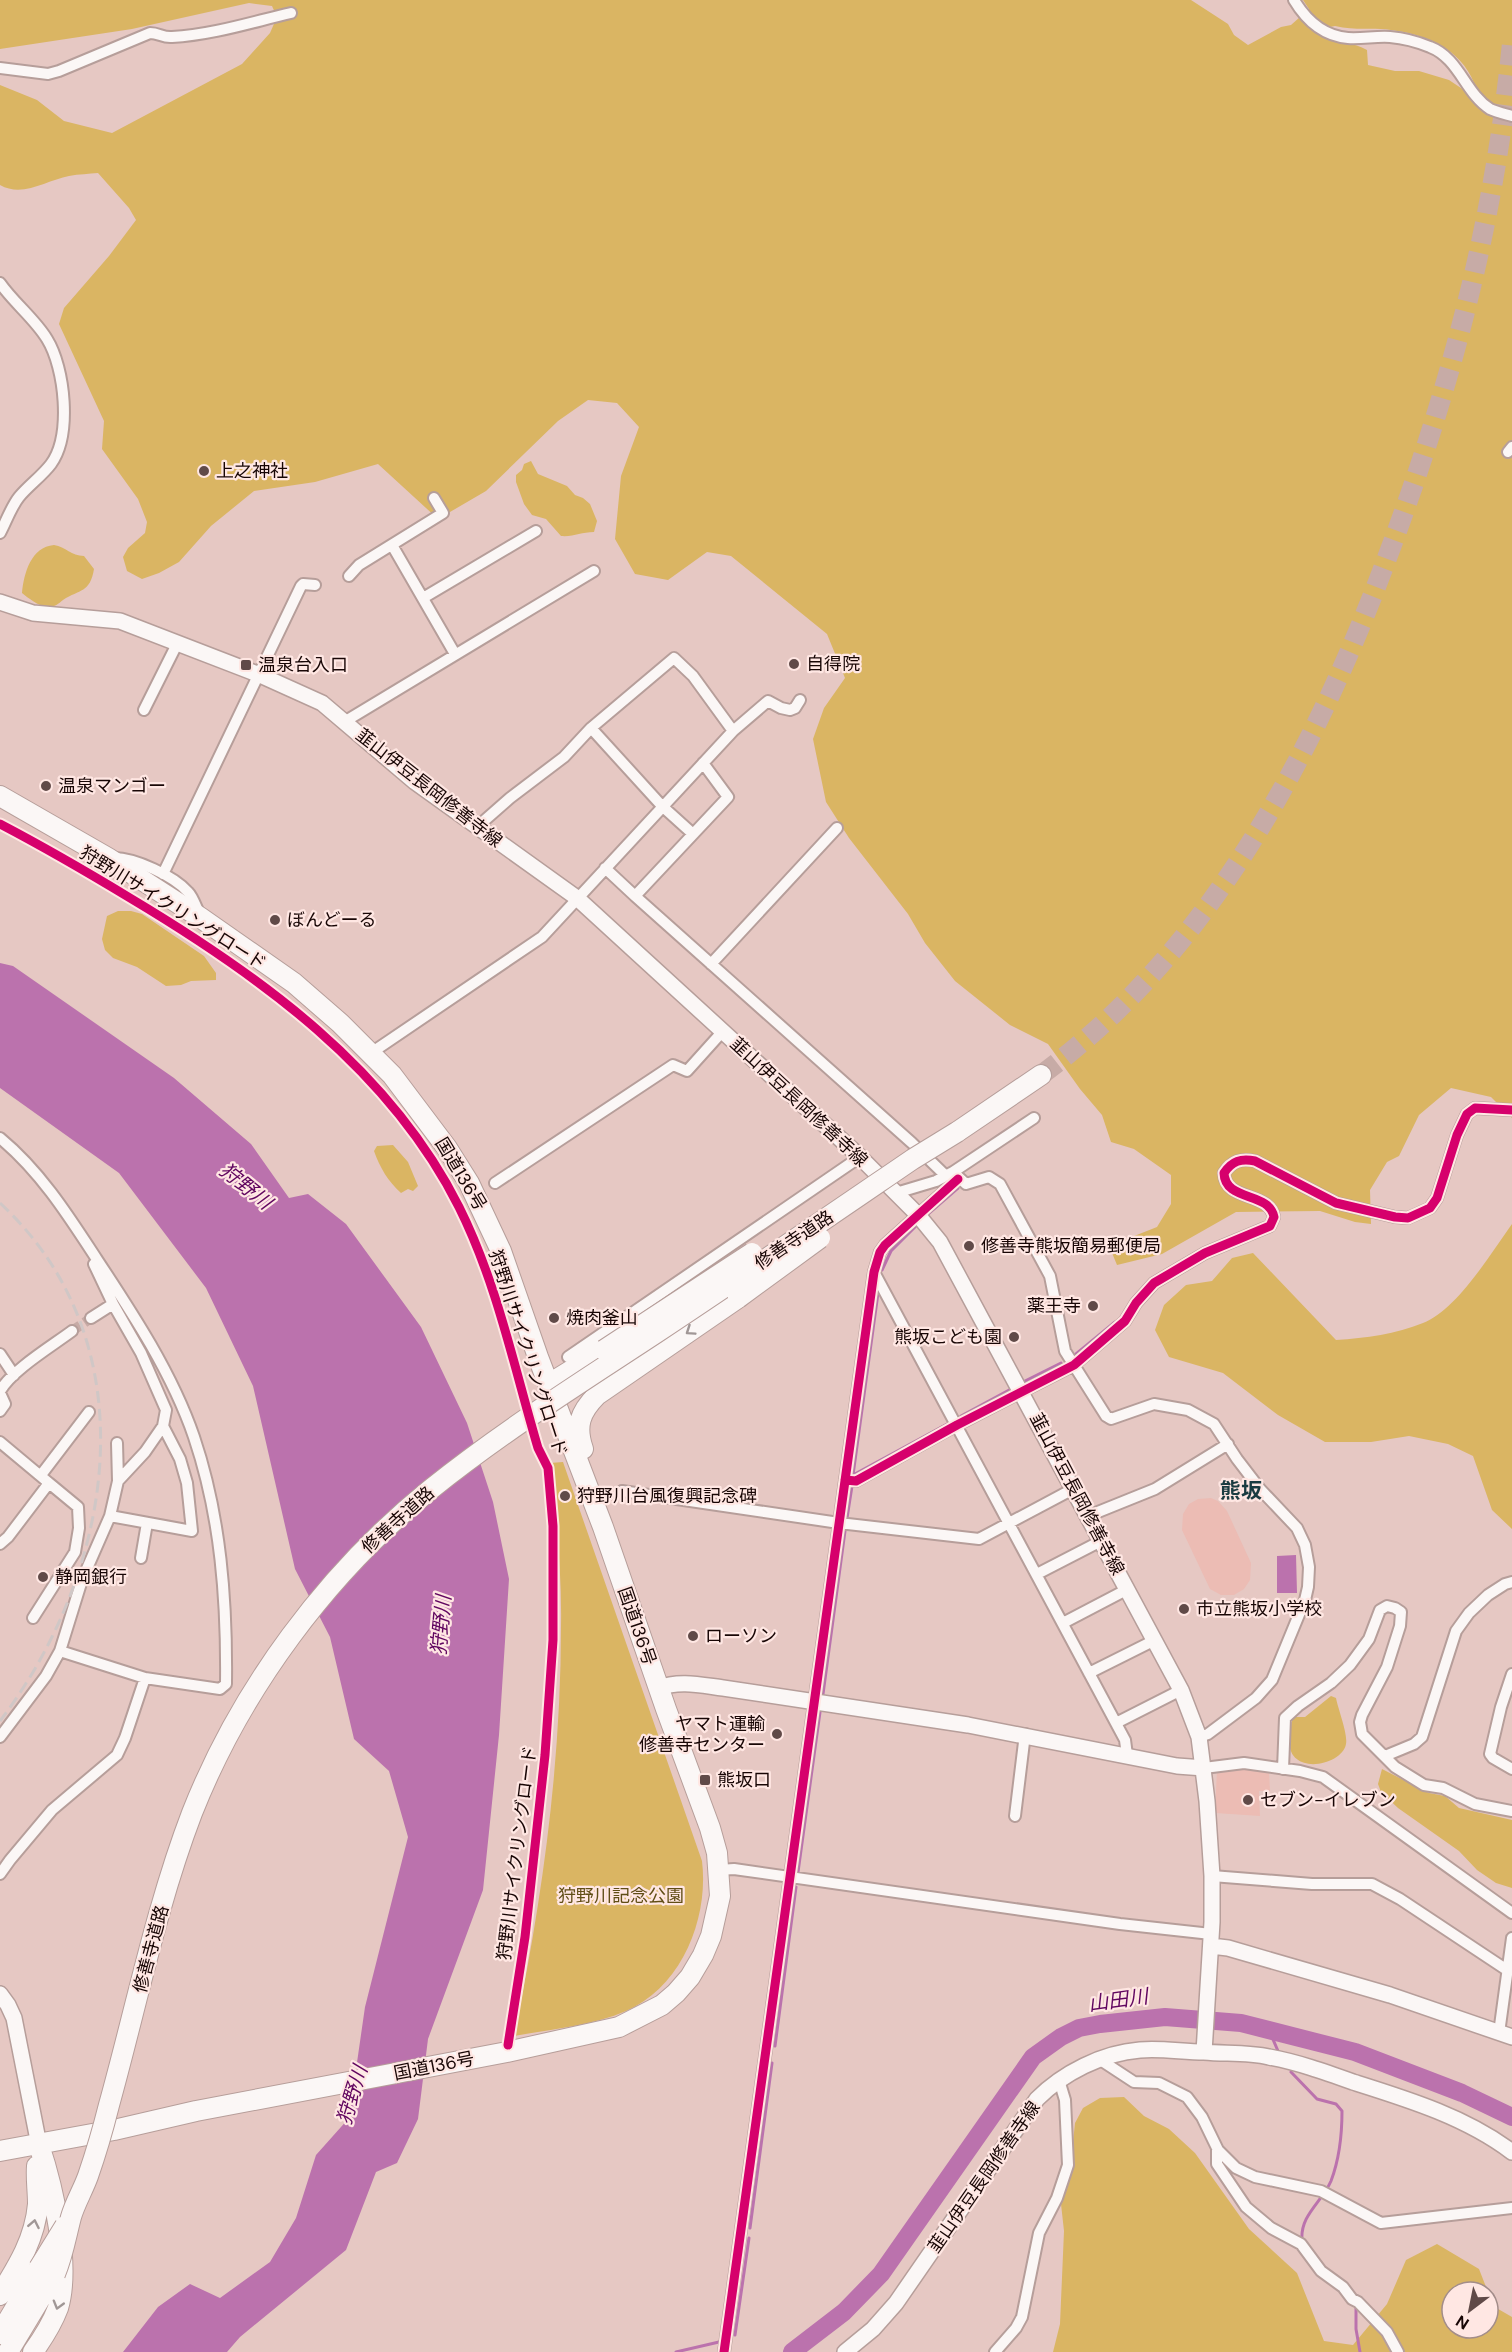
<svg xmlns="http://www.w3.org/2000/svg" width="1512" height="2352" font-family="'DM Sans','Noto Sans JP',sans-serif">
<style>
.built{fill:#ecbcb4}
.green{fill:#dab563;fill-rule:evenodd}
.water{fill:#bb72ad}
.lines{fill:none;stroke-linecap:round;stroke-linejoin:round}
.stream{stroke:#bb72ad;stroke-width:3}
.river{stroke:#bb72ad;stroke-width:18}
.street-tunnel{stroke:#c7aba6;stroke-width:10;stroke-dasharray:10 5;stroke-linecap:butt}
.highway-tunnel{stroke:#c7aba6;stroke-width:20;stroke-dasharray:20 10;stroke-linecap:butt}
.street-casing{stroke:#b69e9a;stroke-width:14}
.secondary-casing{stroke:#b69e9a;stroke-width:18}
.highway-casing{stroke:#b69e9a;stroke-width:22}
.street{stroke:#fbf7f6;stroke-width:10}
.secondary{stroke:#fbf7f6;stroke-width:15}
.highway{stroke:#fbf7f6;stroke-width:20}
.rail{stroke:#d0c7c6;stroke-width:3;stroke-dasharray:12 6;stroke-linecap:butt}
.highway-bridge-casing{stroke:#b69e9a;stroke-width:22;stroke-linecap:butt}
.highway-bridge{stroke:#fbf7f6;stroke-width:20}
.cycleway-casing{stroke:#ffe7e3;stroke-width:13}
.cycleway{stroke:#d6006c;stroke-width:9}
.oneway{stroke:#a09796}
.poi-dot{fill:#604a48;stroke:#ffe7e3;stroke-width:2}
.labels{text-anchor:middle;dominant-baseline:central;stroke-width:4.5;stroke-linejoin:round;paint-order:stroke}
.poi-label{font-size:18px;fill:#180605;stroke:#ffe7e3;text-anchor:start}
.street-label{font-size:18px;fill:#180605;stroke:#ffe7e3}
.park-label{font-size:18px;fill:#614e16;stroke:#ffe7e3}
.water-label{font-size:20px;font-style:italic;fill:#610660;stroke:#ffe7e3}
.quarter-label{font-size:21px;font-weight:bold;fill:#1a3b41;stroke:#ffe7e3}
</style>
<rect width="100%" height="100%" fill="#e6c8c3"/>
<path class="built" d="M1211,1498L1218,1501L1227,1511L1251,1563L1250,1580L1244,1589L1234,1595H1221L1210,1589L1182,1530L1183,1514L1189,1504L1198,1499Z
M1244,1767L1269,1771L1270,1791H1259L1260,1816L1215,1813L1217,1770Z"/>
<path class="green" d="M0,0H1191L1228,24L1234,35L1248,45L1281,27L1291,25L1309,9L1303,0H1512V1118L1491,1097L1451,1088L1419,1115L1399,1156L1387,1162L1370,1190L1371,1224L1355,1222L1320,1211L1236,1212L1162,1254L1117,1265L1110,1248L1119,1242L1157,1227L1171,1204V1175L1134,1149L1111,1142L1102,1115L1080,1089L1048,1044L1010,1025L955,981L925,943L908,914L849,838L826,802L813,739L824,708L845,678L827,634L731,556L707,552L668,580L635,574L615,539L621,476L639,427L617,403L588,400L558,421L486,491L438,519L378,464L315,482L254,491L211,526L179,562L159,573L142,579L127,571L123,557L128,548L145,533L147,522L138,499L102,449L104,421L59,324L64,308L109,256L136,220L129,208L98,173C89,174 79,174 69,176C47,180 23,198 0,185V85L37,100L64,121L112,133L242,64L270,33L277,17L272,6L249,3L132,29L0,49ZM1335,26C1356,31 1372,27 1391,30C1425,34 1461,49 1474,83L1464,90L1449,80L1419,71H1395L1368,65L1367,50C1354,42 1338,44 1326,34L1330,27Z
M531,461L538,474L567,486L575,495L583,498L590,504L597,521L594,532C581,532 574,537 561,536L546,519L532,515L524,504L516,482V475L522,470L524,464Z
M54,545C66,547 71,556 84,556L94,569C90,593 80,589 63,600C58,604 54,608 46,607C39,606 28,598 22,593C24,573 31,547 54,545Z
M118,911H131L142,914L204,956L216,973V980L191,981L181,985L166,986L137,967L113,958L105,950L102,939L107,916Z
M393,1145L408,1162L418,1186L413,1191L408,1189L401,1193C388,1181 380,1168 374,1151L377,1146Z
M1512,1224V1529L1492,1510L1473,1456L1448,1444L1409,1436L1371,1442H1325L1278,1415L1223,1373L1169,1357L1155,1330L1164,1305L1186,1285L1212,1281L1232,1258L1253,1253L1336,1340C1366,1338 1396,1334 1423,1323C1457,1310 1491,1253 1512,1224Z
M563,1462L702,1861C709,1918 682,1987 626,2011C591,2026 551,2029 514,2036C542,1901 561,1765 561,1626C562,1572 556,1517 550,1463Z
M1331,1696L1336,1698C1338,1709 1348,1734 1346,1744C1342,1767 1282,1778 1290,1734C1292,1726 1290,1723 1294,1717H1305Z
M1382,1769L1429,1793L1445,1796L1459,1808L1512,1820V1888L1496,1883L1477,1870L1459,1851L1398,1808L1381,1792L1378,1784Z
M1124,2097L1144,2116L1169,2129L1195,2153L1249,2229L1297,2273L1324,2341L1353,2345L1387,2304L1406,2260L1437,2244L1479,2269L1488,2292H1452V2328H1488V2293L1493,2306L1512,2317V2352H1053L1060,2324L1064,2231L1061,2204L1070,2171L1075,2123L1083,2108L1100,2098Z"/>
<path class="water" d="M0,963L13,966L174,1078L251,1144L289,1198L308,1194L346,1224L421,1327L467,1423L493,1502L509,1579L499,1735L483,1890L428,2039L418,2119L397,2163L376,2172L346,2250L240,2337L227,2352H123L158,2307L190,2284L220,2298L270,2262L296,2218L316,2155L349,2118L365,2007L408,1837L389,1771L354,1739L330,1637L295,1569L253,1386L206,1288L119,1173L0,1088Z
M1296,1555L1297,1593H1277V1556Z"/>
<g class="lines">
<path class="stream" d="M928,1214L958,1188
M882,1270L891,1251L917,1225
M1076,1354L1115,1322
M1025,1381L1061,1363
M961,1416L1011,1389
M853,1475L878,1293
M853,1475L949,1423
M847,1518L852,1486
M823,1694L845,1531
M798,1872L820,1712
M1269,2030L1278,2051
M775,2046L796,1887
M1291,2072L1317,2099L1336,2104L1342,2111C1342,2134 1339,2160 1331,2181C1322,2202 1300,2215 1302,2240
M750,2228L772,2063
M1356,2303V2329L1360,2352
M735,2335L749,2238
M676,2352L719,2342"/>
<path class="river" d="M792,2352L844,2312L881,2274L1033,2057L1061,2037L1079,2028L1100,2024L1165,2017L1241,2023L1355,2052L1462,2093L1512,2117"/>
<path class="street-tunnel" d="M72,1331L91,1318"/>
<path class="highway-tunnel" d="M1041,1075C1224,940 1326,729 1401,520C1457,365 1496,207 1512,43"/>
<defs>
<path id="street" d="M1294,0C1306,20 1323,36 1348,38C1362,39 1376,36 1390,37C1403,38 1418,42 1430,47C1459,58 1465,93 1490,109C1496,112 1505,114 1512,116
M0,68L48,74L59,71L150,33C159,33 163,38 172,37C212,35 252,22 291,13
M0,283C14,303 35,319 47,339C65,368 72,435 51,464C42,476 29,485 19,497C11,507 6,522 0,533
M1508,452L1512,447
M392,545L455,654
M349,576L359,565L443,513L434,498
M423,598L536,531
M144,710L177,644
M344,722L594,571
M591,728L662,806L693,834
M703,763L728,797L635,896L912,1143L946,1176
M477,827L510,798L564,757L591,728L674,658L693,676L733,731
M114,858C135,858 174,876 188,892C193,897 196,907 199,913
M605,868L635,896
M163,874L301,586L303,584L315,585
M711,964L837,828
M371,1053L542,937L733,731L768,701L781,708L790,710L795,708L800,700
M0,1138C40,1171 68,1215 96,1258C133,1314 172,1373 194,1437C221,1517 227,1601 226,1684L220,1689L145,1678L60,1651
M953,1172L966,1184L989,1177L1000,1184L1050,1276L1065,1351L1106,1416L1111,1419L1154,1404L1188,1410L1214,1424L1237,1459L1260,1489L1297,1528L1305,1545L1309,1567L1308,1587L1305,1600L1272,1680L1256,1698L1208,1734L1199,1737
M495,1183L673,1065L687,1071L723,1031
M896,1193L936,1181L953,1172L1034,1118
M874,1272L1125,1740L1127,1755
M91,1318L113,1304L94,1264
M0,1354L14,1375
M568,1357L860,1157
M0,1391C12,1370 52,1346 72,1331
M0,1393L5,1404L0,1411
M0,1442L49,1483L8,1537L0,1544
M117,1443L118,1481
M41,1475L89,1412
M845,1480L856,1481L957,1425L1074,1365L1125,1321L1136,1303L1154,1283L1205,1253L1270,1226L1274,1217C1269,1191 1225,1202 1224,1173C1232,1161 1241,1158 1255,1161L1336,1203L1395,1217L1408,1218L1430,1208L1437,1198L1457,1135L1467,1114L1475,1108L1512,1110
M622,1491L839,1523L979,1539L1073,1489
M110,1516L192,1531L187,1483L180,1459L163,1426L166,1410L141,1353L113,1304
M1088,1516L1155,1489L1228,1444
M141,1558L147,1523
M1037,1574L1101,1541
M33,1618L75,1552L79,1528L78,1507L49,1483
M1063,1623L1128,1589
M1089,1673L1155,1640
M1512,1674L1501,1707L1490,1754L1493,1758L1512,1769
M1116,1723L1181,1690
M0,1737L46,1676L60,1651L82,1580L110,1516L118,1481L145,1452L163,1426
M1385,1756L1414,1744L1422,1737L1456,1631L1469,1613L1488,1595L1505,1584L1512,1582
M1204,1768L1244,1763L1300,1771L1323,1777L1512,1913
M1283,1769L1285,1718L1298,1706L1331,1683L1350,1665L1369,1639L1380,1610L1387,1606L1395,1608L1401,1612L1400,1626L1387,1667L1362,1715L1360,1722L1362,1734L1395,1767L1424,1785L1443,1788L1475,1804L1512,1811
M1015,1816L1025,1734
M719,1870L734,1869L1120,1924L1211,1934
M0,1874L10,1860L52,1810L117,1755L125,1738L145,1678
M1212,1876L1312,1884H1372L1400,1899L1507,1970
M1499,2033L1512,1938
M1099,2059L1134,2082L1159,2083L1187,2097L1202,2117L1218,2150L1236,2168L1255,2177L1321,2191L1381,2223L1512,2208
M1217,2148V2164L1246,2207L1271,2228L1301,2244L1321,2271L1343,2287L1352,2299L1358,2302L1387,2332L1398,2352
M724,2352L874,1272L880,1252L885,1245L958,1179
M995,2352L1016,2328L1022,2317L1039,2233L1057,2198L1068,2165L1065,2100L1059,2080"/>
<path id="secondary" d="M0,602L33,613L120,621L260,675L322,703L415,782L577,898L860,1157L918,1215L940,1242L1181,1690L1199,1737L1207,1801L1212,1876V1922L1204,2052C1183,2052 1161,2048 1140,2050C1102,2053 1063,2073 1037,2099L896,2303L873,2329L845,2352
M658,1688C680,1680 700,1685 723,1688L968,1725L1177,1766L1204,1768
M1211,1946L1228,1948L1390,1995L1512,2037
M0,1994L8,2005L14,2018L39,2145
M1204,2052C1225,2054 1248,2052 1269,2057C1297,2062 1325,2072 1353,2082C1407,2099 1466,2117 1512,2152"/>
<path id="highway" d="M0,796L108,858L201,918L294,983L340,1023L392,1075L447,1148L469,1183L501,1251L538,1357L603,1527L666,1709L710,1828L717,1853L720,1896L711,1936L703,1955L690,1977L676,1993L662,2005L619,2027L507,2052L196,2111L114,2130L0,2151
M957,1132L1041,1075
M549,1384L604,1350
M583,1449C575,1426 580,1412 597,1395L738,1298
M0,2295C18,2266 35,2239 38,2204C38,2191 36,2179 37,2166
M0,2334L39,2268
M8,2352L55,2274
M33,2352C43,2338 52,2324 58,2308C71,2265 53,2187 39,2145"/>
</defs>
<use href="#street" class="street-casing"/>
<use href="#secondary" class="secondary-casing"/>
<use href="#highway" class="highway-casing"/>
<use href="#street" class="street"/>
<use href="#secondary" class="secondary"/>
<use href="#highway" class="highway"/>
<path class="rail" d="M0,1203C152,1344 115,1570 0,1721"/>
<defs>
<path id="highway-bridge" d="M738,1298L820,1238
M604,1350L752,1253
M39,2268L65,2226
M55,2274C63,2255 66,2236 71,2217C75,2203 83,2190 88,2176C96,2153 103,2129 109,2105C136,2008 156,1907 192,1813C241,1689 327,1573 431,1489C502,1432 580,1383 656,1333C742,1276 828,1217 913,1159L957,1132"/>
</defs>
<use href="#highway-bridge" class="highway-bridge-casing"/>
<use href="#highway-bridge" class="highway-bridge"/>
<defs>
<path id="cycleway" d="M0,824C44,847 87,872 130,898C259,975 390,1069 459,1207C497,1283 514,1367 538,1448L548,1468L553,1526V1640L545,1755L525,1937L508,2045
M845,1480L856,1481L957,1425L1074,1365L1125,1321L1136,1303L1154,1283L1205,1253L1270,1226L1274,1217C1269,1191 1225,1202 1224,1173C1232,1161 1241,1158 1255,1161L1336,1203L1395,1217L1408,1218L1430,1208L1437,1198L1457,1135L1467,1114L1475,1108L1512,1110
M724,2352L874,1272L880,1252L885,1245L958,1179"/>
</defs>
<use href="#cycleway" class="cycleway-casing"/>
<use href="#cycleway" class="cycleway"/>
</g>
<defs><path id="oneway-chevron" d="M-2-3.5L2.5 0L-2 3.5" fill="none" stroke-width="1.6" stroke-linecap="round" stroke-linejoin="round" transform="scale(1.5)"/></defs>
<g class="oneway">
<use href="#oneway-chevron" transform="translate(690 1331) rotate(146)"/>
<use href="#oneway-chevron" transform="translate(34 2224) rotate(-79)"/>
<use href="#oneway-chevron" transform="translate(58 2305) rotate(106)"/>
</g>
<g class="poi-dot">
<circle cx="204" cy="471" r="6"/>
<circle cx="794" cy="664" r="6"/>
<rect x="240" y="659" width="12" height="12" rx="3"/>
<circle cx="46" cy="786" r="6"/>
<circle cx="275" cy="920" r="6"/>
<circle cx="969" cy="1246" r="6"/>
<circle cx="1093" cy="1306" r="6"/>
<circle cx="554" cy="1318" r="6"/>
<circle cx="1014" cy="1337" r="6"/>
<circle cx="565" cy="1496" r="6"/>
<circle cx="43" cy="1577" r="6"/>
<circle cx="1184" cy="1609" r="6"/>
<circle cx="693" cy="1636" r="6"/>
<circle cx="777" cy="1734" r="6"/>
<rect x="699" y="1774" width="12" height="12" rx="3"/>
<circle cx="1248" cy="1800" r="6"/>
</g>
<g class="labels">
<g class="poi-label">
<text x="216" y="471">上之神社</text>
<text x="806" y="664">自得院</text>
<text x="258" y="665">温泉台入口</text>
<text x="58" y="786">温泉マンゴー</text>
<text x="287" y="920">ぼんどーる</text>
<text x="981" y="1246">修善寺熊坂簡易郵便局</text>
<text x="1081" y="1306" text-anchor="end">薬王寺</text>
<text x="566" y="1318">焼肉釜山</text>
<text x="1002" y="1337" text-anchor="end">熊坂こども園</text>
<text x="577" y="1496">狩野川台風復興記念碑</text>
<text x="55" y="1577">静岡銀行</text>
<text x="1196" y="1609">市立熊坂小学校</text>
<text x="705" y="1636">ローソン</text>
<text x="765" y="1724" text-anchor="end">ヤマト運輸<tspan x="765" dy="21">修善寺センター</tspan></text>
<text x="717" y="1780">熊坂口</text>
<text x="1260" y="1800">セブン-イレブン</text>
</g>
<g class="street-label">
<text transform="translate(429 788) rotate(38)">韮山伊豆長岡修善寺線</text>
<text transform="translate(173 908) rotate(32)">狩野川サイクリングロード</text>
<text transform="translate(799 1102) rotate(43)">韮山伊豆長岡修善寺線</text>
<text transform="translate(461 1174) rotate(59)">国道136号</text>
<text transform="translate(794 1240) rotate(-34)">修善寺道路</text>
<text transform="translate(528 1353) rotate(72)">狩野川サイクリングロード</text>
<text transform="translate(1077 1494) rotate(62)">韮山伊豆長岡修善寺線</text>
<text transform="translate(398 1520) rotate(-42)">修善寺道路</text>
<text transform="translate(637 1626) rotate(71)">国道136号</text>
<text transform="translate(517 1853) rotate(-83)">狩野川サイクリングロード</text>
<text transform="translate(151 1949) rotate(-75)">修善寺道路</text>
<text transform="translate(434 2066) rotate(-11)">国道136号</text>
<text transform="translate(984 2177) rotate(-55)">韮山伊豆長岡修善寺線</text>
</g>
<g class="park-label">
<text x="621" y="1896">狩野川記念公園</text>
</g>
<g class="water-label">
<text transform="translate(246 1186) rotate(39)">狩野川</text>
<text transform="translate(441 1625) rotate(-85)">狩野川</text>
<text transform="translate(1118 2000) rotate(-8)">山田川</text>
<text transform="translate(352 2095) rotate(-73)">狩野川</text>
</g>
<g class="quarter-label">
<text x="1241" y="1491">熊坂</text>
</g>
</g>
<g transform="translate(1470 2310) rotate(212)"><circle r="28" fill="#ffe7e3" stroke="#a38d8a" stroke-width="1.5"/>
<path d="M0-4.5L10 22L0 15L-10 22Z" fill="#604a48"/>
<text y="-9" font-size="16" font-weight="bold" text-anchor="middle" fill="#180605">N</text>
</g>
</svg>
